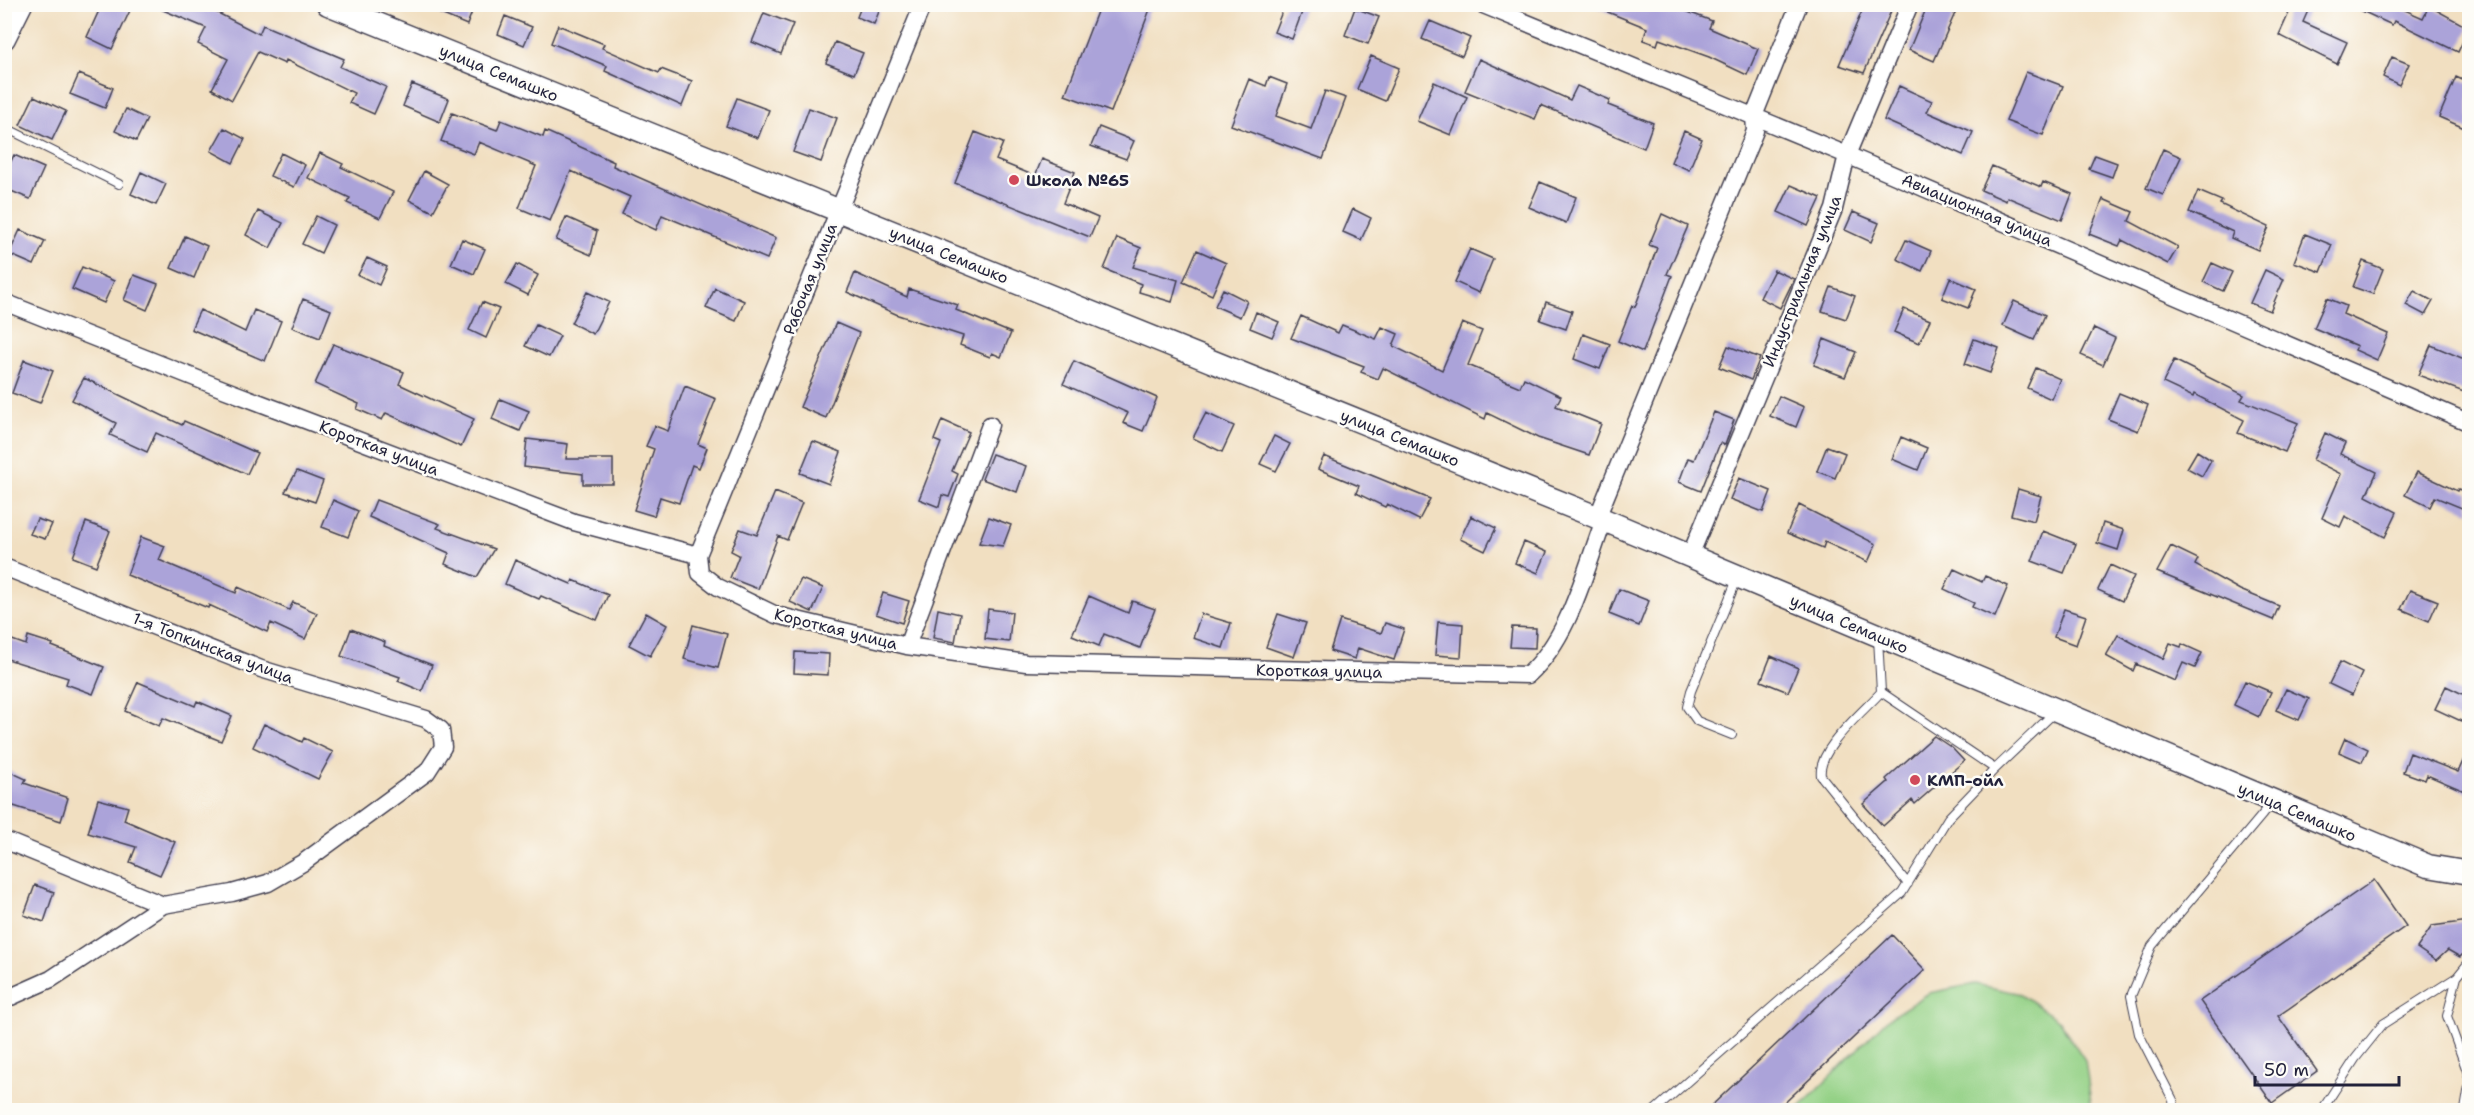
<svg xmlns="http://www.w3.org/2000/svg" width="2474" height="1115" font-family="'Shantell Sans',sans-serif">
<style>
.garden{fill:#94d186;stroke:#5b7a60;stroke-width:1.5}
.building{fill:#aba3d9}
.lines{fill:none;stroke-linecap:round;stroke-linejoin:round}
.service-casing{stroke:#413e4f;stroke-width:10}
.minor-casing{stroke:#413e4f;stroke-width:19}
.secondary-casing{stroke:#413e4f;stroke-width:25}
.service{stroke:#fff;stroke-width:8}
.minor{stroke:#fff;stroke-width:16}
.secondary{stroke:#fff;stroke-width:22}
.poi-dot{fill:#d1495b;stroke:#fdfcf7;stroke-width:2}
.labels{text-anchor:middle;dominant-baseline:central;stroke-width:5;stroke-linejoin:round;paint-order:stroke}
.street-label{font-size:16px;fill:#22223b;stroke:#fdfcf7}
.poi-label{font-size:16px;font-weight:bold;fill:#22223b;stroke:#fdfcf7;text-anchor:start}
</style>
<rect width="100%" height="100%" fill="#fdfcf7"/>
<filter id="ink" filterUnits="userSpaceOnUse"><feTurbulence type="fractalNoise" baseFrequency=".0167" numOctaves="2"/><feDisplacementMap in="SourceGraphic" scale="12" xChannelSelector="R" yChannelSelector="G"/><feConvolveMatrix kernelMatrix="1 2 1 2 8 2 1 2 1" color-interpolation-filters="sRGB"/></filter>
<filter id="wash" filterUnits="userSpaceOnUse"><feTurbulence type="fractalNoise" baseFrequency=".008" numOctaves="4" result="noise"/><feDisplacementMap in="SourceGraphic" scale="24" xChannelSelector="R" yChannelSelector="G"/><feGaussianBlur stdDeviation="1.35" result="paint"/><feColorMatrix in="noise" values="0 0 0 0 0 0 0 0 0 0 0 0 0 0 0 0 0 1.4 0 .05"/><feComposite in="paint" operator="in"/></filter>
<g filter="url(#wash)">
<rect width="100%" height="100%" fill="#f1dfc1"/>
<path class="garden" d="M1975,984L2021,994L2059,1021L2085,1060L2092,1110H1797L1889,1018L1929,993Z"/>
<g id="blocks">
<path class="building" d="M102,4H133L112,49L87,37Z
M200,4L259,34L263,25L344,59L340,67L386,87L374,114L349,103L354,93L286,60L285,64L258,52L232,100L212,89L228,59L198,44L206,28L151,5Z
M417,4H475L467,25Z
M862,4H882L874,24L857,17Z
M1100,4H1152L1111,112L1065,95Z
M1285,4H1305L1292,39L1274,32Z
M1588,4H1667L1712,21L1709,28L1758,49L1747,75L1709,57L1659,39L1657,45L1643,40L1647,28Z
M1865,4H1894L1864,73L1839,65Z
M1928,4H1959L1934,61L1909,50Z
M2293,4H2311L2303,22L2347,42L2337,64L2279,35Z
M2347,4H2402L2400,8L2423,18L2429,6L2469,28L2458,52L2394,21L2392,25Z
M1355,8L1379,17L1368,44L1345,35Z
M764,13L793,24L781,54L752,42Z
M505,16L532,27L524,45L498,34Z
M1430,21L1470,38L1462,56L1422,39Z
M558,25L604,44L602,48L659,73L661,69L692,81L682,106L605,71L607,66L551,43Z
M835,42L863,53L854,74L826,63Z
M1371,56L1399,68L1385,101L1357,89Z
M2392,57L2409,64L2399,85L2383,77Z
M1479,59L1570,100L1577,86L1610,100L1608,105L1653,123L1644,148L1541,105L1535,119L1465,91Z
M2026,72L2063,86L2043,135L2006,121Z
M79,74L113,88L105,108L70,94Z
M1269,77L1287,84L1276,116L1311,129L1325,91L1346,98L1323,159L1231,125L1249,79L1266,86Z
M2456,77L2469,83V130L2439,117Z
M1434,82L1467,97L1451,135L1417,121Z
M412,84L449,99L440,122L403,106Z
M1899,86L1932,101L1927,112L1973,132L1963,155L1884,120Z
M34,96L66,111L52,140L20,125Z
M737,98L769,110L758,138L726,126Z
M809,108L837,118L821,162L793,152Z
M126,109L147,119L136,141L115,131Z
M452,113L497,130L501,120L543,137L545,131L614,162L613,166L776,238L767,259L662,215L656,230L622,214L630,197L571,171L550,221L519,208L536,166L479,142L474,154L441,141Z
M1099,127L1134,141L1126,159L1091,146Z
M224,128L245,139L233,163L211,151Z
M1684,131L1702,139L1689,170L1671,162Z
M975,132L1003,143L996,160L1035,176L1042,159L1075,172L1063,203L1098,218L1090,237L955,183Z
M2163,149L2181,157L2163,195L2146,188Z
M281,153L305,165L294,187L270,176Z
M320,153L343,164L341,167L393,192L380,218L347,203L350,198L308,178Z
M14,155L44,168L30,199L4,188V176Z
M2095,155L2117,163L2112,177L2089,169Z
M1992,166L2041,187L2043,182L2072,194L2062,220L2007,197L2006,201L1981,190Z
M424,171L448,184L433,212L409,200Z
M141,172L166,184L156,205L131,194Z
M1540,182L1576,197L1566,223L1529,207Z
M1791,185L1821,198L1808,226L1778,212Z
M2198,191L2222,201L2220,204L2269,227L2258,250L2231,238L2233,232L2189,212Z
M2103,199L2133,212L2129,221L2178,247L2168,264L2122,240L2119,246L2089,234Z
M1353,209L1371,218L1361,240L1343,232Z
M258,211L283,223L270,248L246,235Z
M1853,212L1879,223L1871,242L1845,230Z
M1662,214L1688,226L1667,274L1672,276L1643,352L1618,341L1632,306L1635,307L1657,248L1649,245Z
M316,216L334,225L321,253L302,244Z
M566,217L597,231L591,255L556,240Z
M20,230L45,241L34,265L9,254Z
M2305,234L2332,245L2321,272L2294,262Z
M185,236L207,246L194,278L171,268Z
M1117,238L1141,248L1133,267L1178,280L1172,302L1139,292L1141,284L1104,269Z
M462,239L485,249L474,274L451,264Z
M1906,240L1931,251L1922,271L1897,259Z
M1470,249L1493,259L1479,293L1455,282Z
M1197,250L1226,263L1212,295L1183,282Z
M367,258L387,267L379,285L358,275Z
M2363,261L2383,269L2373,294L2353,287Z
M2212,263L2232,272L2223,291L2203,282Z
M517,264L538,275L528,295L506,284Z
M82,267L114,281L104,303L72,289Z
M1774,270L1794,279L1780,308L1760,298Z
M2265,270L2284,279L2270,311L2250,303Z
M855,273L907,297L909,289L958,305L956,310L1011,333L1001,357L992,353L990,357L960,345L963,336L898,315L847,292Z
M134,275L158,284L147,310L124,300Z
M1950,278L1976,289L1968,308L1942,298Z
M1831,287L1855,296L1846,319L1822,311Z
M715,288L744,301L736,321L706,308Z
M1223,289L1247,301L1240,317L1215,306Z
M2414,291L2433,301L2425,315L2406,305Z
M587,292L609,302L593,334L571,323Z
M2327,298L2346,306L2343,314L2388,334L2377,360L2355,350L2357,346L2314,328Z
M303,299L331,310L320,338L292,327Z
M2014,301L2045,315L2034,340L2003,326Z
M482,302L499,309L486,338L469,330Z
M1546,302L1572,311L1566,329L1540,320Z
M1904,309L1930,320L1919,343L1894,332Z
M200,310L245,332L254,310L281,321L265,361L191,329Z
M1256,312L1279,322L1272,337L1250,328Z
M1301,316L1338,333L1342,325L1376,339L1382,327L1398,334L1393,346L1442,370L1462,323L1482,331L1468,365L1520,387L1524,378L1561,396L1556,406L1601,424L1589,455L1538,438L1487,413L1485,419L1383,368L1378,379L1361,372L1364,366L1291,338Z
M836,323L859,333L826,418L800,407Z
M536,325L560,336L549,357L525,346Z
M2094,328L2115,338L2103,365L2081,355Z
M1583,334L1610,344L1600,369L1574,359Z
M1824,339L1856,352L1845,377L1814,365Z
M1974,339L1999,348L1990,373L1965,364Z
M333,344L404,372L399,384L474,419L461,447L386,413L382,420L357,409L359,404L315,384Z
M2431,345L2469,361V394L2418,375Z
M1728,346L1760,358L1751,380L1719,367Z
M24,360L53,371L40,403L12,393Z
M2174,360L2244,395L2241,400L2298,423L2285,452L2238,433L2244,420L2194,394L2193,397L2163,383Z
M1074,361L1157,398L1143,431L1123,423L1128,413L1063,384Z
M2036,368L2060,379L2051,399L2027,388Z
M84,378L182,425L184,421L257,453L247,474L156,433L147,452L110,435L116,423L72,400Z
M685,386L716,399L698,444L707,448L699,468L692,465L679,503L660,497L654,516L634,510L654,449L646,446L655,426L668,431Z
M2119,393L2148,405L2138,431L2108,419Z
M1779,396L1804,407L1796,427L1770,416Z
M500,399L529,411L520,431L492,419Z
M1714,412L1734,420L1725,445L1720,443L1701,491L1679,482L1688,458L1694,460Z
M1206,413L1234,426L1222,452L1193,438Z
M942,420L969,432L952,471L958,474L949,497L942,495L939,507L919,499L941,443L934,440Z
M2325,433L2345,443L2340,454L2377,472L2366,496L2397,512L2385,537L2345,516L2340,527L2322,518L2341,474L2313,460Z
M1274,436L1290,444L1276,471L1260,464Z
M1901,437L1927,448L1918,470L1892,459Z
M527,439L568,444L566,459H613V484H583V474L524,467Z
M813,441L841,452L829,484L800,473Z
M1827,446L1845,453L1835,478L1817,471Z
M2197,451L2211,460L2202,476L2187,468Z
M992,454L1026,466L1017,492L982,479Z
M1324,456L1430,499L1419,520L1387,504L1385,507L1356,493L1359,486L1318,469Z
M297,471L323,481L315,502L285,492Z
M2417,472L2457,491L2458,489L2469,493V511L2435,497L2430,507L2405,495Z
M1739,478L1771,491L1763,512L1730,499Z
M2018,489L2041,496L2034,521L2011,515Z
M775,492L802,503L787,540L778,536L758,589L730,578L739,555L731,551L740,529L757,535Z
M333,500L358,511L348,537L322,527Z
M376,500L440,524L437,528L494,549L477,577L445,564L449,553L369,517Z
M1799,505L1876,544L1868,562L1825,542L1823,548L1787,533Z
M1471,516L1496,528L1485,551L1460,539Z
M989,517L1011,525L1003,546L979,543Z
M37,519L52,524L45,539L30,534Z
M86,522L110,531L96,566L73,557Z
M2103,523L2124,530L2118,550L2097,543Z
M2043,531L2076,544L2064,573L2032,561Z
M141,537L165,546L159,560L236,593L238,587L289,610L293,602L317,613L305,639L271,623L267,632L209,605L208,608L127,575Z
M1524,542L1547,552L1538,573L1515,563Z
M2171,546L2198,559L2195,565L2240,590L2279,606L2273,620L2157,572Z
M515,560L571,584L573,580L608,595L597,620L541,596L539,599L505,584Z
M2110,565L2134,576L2122,601L2098,590Z
M1954,569L1982,582L1985,576L2008,586L1995,617L1972,607L1974,603L1944,589Z
M801,579L823,588L812,612L790,602Z
M1619,589L1649,601L1639,626L1609,614Z
M2410,590L2438,601L2429,621L2401,609Z
M883,593L909,601L902,623L876,614Z
M1089,596L1128,613L1132,601L1155,609L1140,648L1104,634L1099,646L1072,635Z
M938,609L960,614L955,642L933,638Z
M988,609L1012,612L1009,642L985,639Z
M2064,609L2086,616L2076,645L2054,637Z
M646,613L667,625L650,656L629,645Z
M1201,614L1231,623L1223,648L1193,638Z
M1278,614L1306,623L1294,657L1266,647Z
M1340,620L1381,633L1385,623L1404,629L1394,660L1358,648L1355,659L1330,651Z
M1438,622L1463,624L1461,657L1435,655Z
M693,625L727,634L718,668L684,659Z
M1512,627L1536,628L1535,648L1510,647Z
M351,629L385,642L384,646L432,665L422,691L398,681L400,677L341,656Z
M2118,635L2163,659L2170,643L2181,647L2182,644L2202,653L2195,668L2183,663L2175,681L2136,664L2133,671L2106,656Z
M28,636L53,644L52,646L104,667L93,694L66,684L68,678L4,658V637L26,645Z
M795,652L829,654L828,675L794,673Z
M1771,656L1798,668L1788,692L1761,681Z
M2340,662L2362,673L2352,695L2329,684Z
M2245,681L2271,692L2259,717L2234,705Z
M138,682L195,706L197,701L232,716L221,741L163,718L159,726L125,711Z
M2446,686L2469,697V709L2463,722L2435,709Z
M2286,689L2309,699L2299,720L2276,710Z
M264,724L302,742L304,738L333,752L318,779L253,747Z
M1934,736L1952,748L1964,761L1915,804L1912,800L1883,826L1863,804L1888,782L1886,779Z
M2345,738L2368,749L2362,762L2339,752Z
M2469,748V793L2427,775L2425,780L2403,772L2410,753L2458,772Z
M4,769L26,779L24,783L68,798L61,821L4,803Z
M98,799L128,807L124,820L175,842L160,875L130,862L136,847L88,833Z
M2374,880L2406,926L2278,1016L2317,1071L2272,1103L2200,1001Z
M35,885L54,892L44,922L24,915Z
M2469,921V948L2460,957L2448,950L2436,961L2417,948L2432,926Z
M1892,935L1925,970L1777,1110H1707Z"/>
</g>
</g>
<g filter="url(#ink)">
<use href="#blocks" fill-opacity="0" stroke="#413e4f" stroke-width="1.5"/>
<g class="lines">
<defs>
<path id="service" d="M4,127L119,184
M1878,638L1881,692L1995,769L2055,712
M1881,692C1863,712 1817,749 1821,776L1908,884
M1732,735L1697,721L1687,707L1691,691L1738,577
M2470,961L2457,977L2447,1016L2470,1079
M1655,1110L1902,893L1948,818L1995,769
M2174,1110L2173,1100L2139,1034L2131,996L2152,946L2273,802
M2322,1110L2355,1059L2383,1024L2457,977
M2465,1110L2470,1080"/>
<path id="minor" d="M1481,4L1847,155L2470,423
M4,302L218,387L574,522L698,555
M1597,518L1755,131L1754,116L1799,4
M698,555L700,573L718,587L776,615L907,646L1026,663L1528,675C1570,637 1584,573 1604,520
M698,555L923,4
M1690,556L1834,209L1847,155L1910,4
M4,567L261,669L426,719L441,730L443,747L427,772L304,862L268,883L232,893L163,905L51,979L4,1000
M907,646L990,425
M4,840L163,905"/>
<path id="secondary" d="M328,4L1604,520L2428,866L2470,873
M4,38L21,4"/>
</defs>
<use href="#service" class="service-casing"/>
<use href="#minor" class="minor-casing"/>
<use href="#secondary" class="secondary-casing"/>
<use href="#service" class="service"/>
<use href="#minor" class="minor"/>
<use href="#secondary" class="secondary"/>
</g>
</g>
<g class="poi-dot">
<circle cx="1014" cy="180" r="6"/>
<circle cx="1915" cy="780" r="6"/>
</g>
<g class="labels">
<g class="street-label">
<text transform="translate(499 73) rotate(22)">улица Семашко</text>
<text transform="translate(1977 210) rotate(23)">Авиационная улица</text>
<text transform="translate(949 255) rotate(22)">улица Семашко</text>
<text transform="translate(810 279) rotate(-68)">Рабочая улица</text>
<text transform="translate(1802 281) rotate(-68)">Индустриальная улица</text>
<text transform="translate(1400 438) rotate(22)">улица Семашко</text>
<text transform="translate(379 448) rotate(21)">Короткая улица</text>
<text transform="translate(1849 624) rotate(23)">улица Семашко</text>
<text transform="translate(836 629) rotate(14)">Короткая улица</text>
<text transform="translate(213 648) rotate(21)">1-я Топкинская улица</text>
<text transform="translate(1319 671) rotate(1)">Короткая улица</text>
<text transform="translate(2297 812) rotate(23)">улица Семашко</text>
</g>
<g class="poi-label">
<text x="1026" y="180">Школа №65</text>
<text x="1927" y="780">КМП-ойл</text>
</g>
</g>
<rect width="2474" height="1115" fill="none" stroke="#fdfcf7" stroke-width="24"/>
<path d="M2255 1076v9h144v-9" fill="none" stroke="#22223b" stroke-width="3"/>
<text x="2264" y="1076" font-size="18" fill="#22223b" stroke="#fdfcf7" stroke-width="4.5" paint-order="stroke">50 m</text>
</svg>
